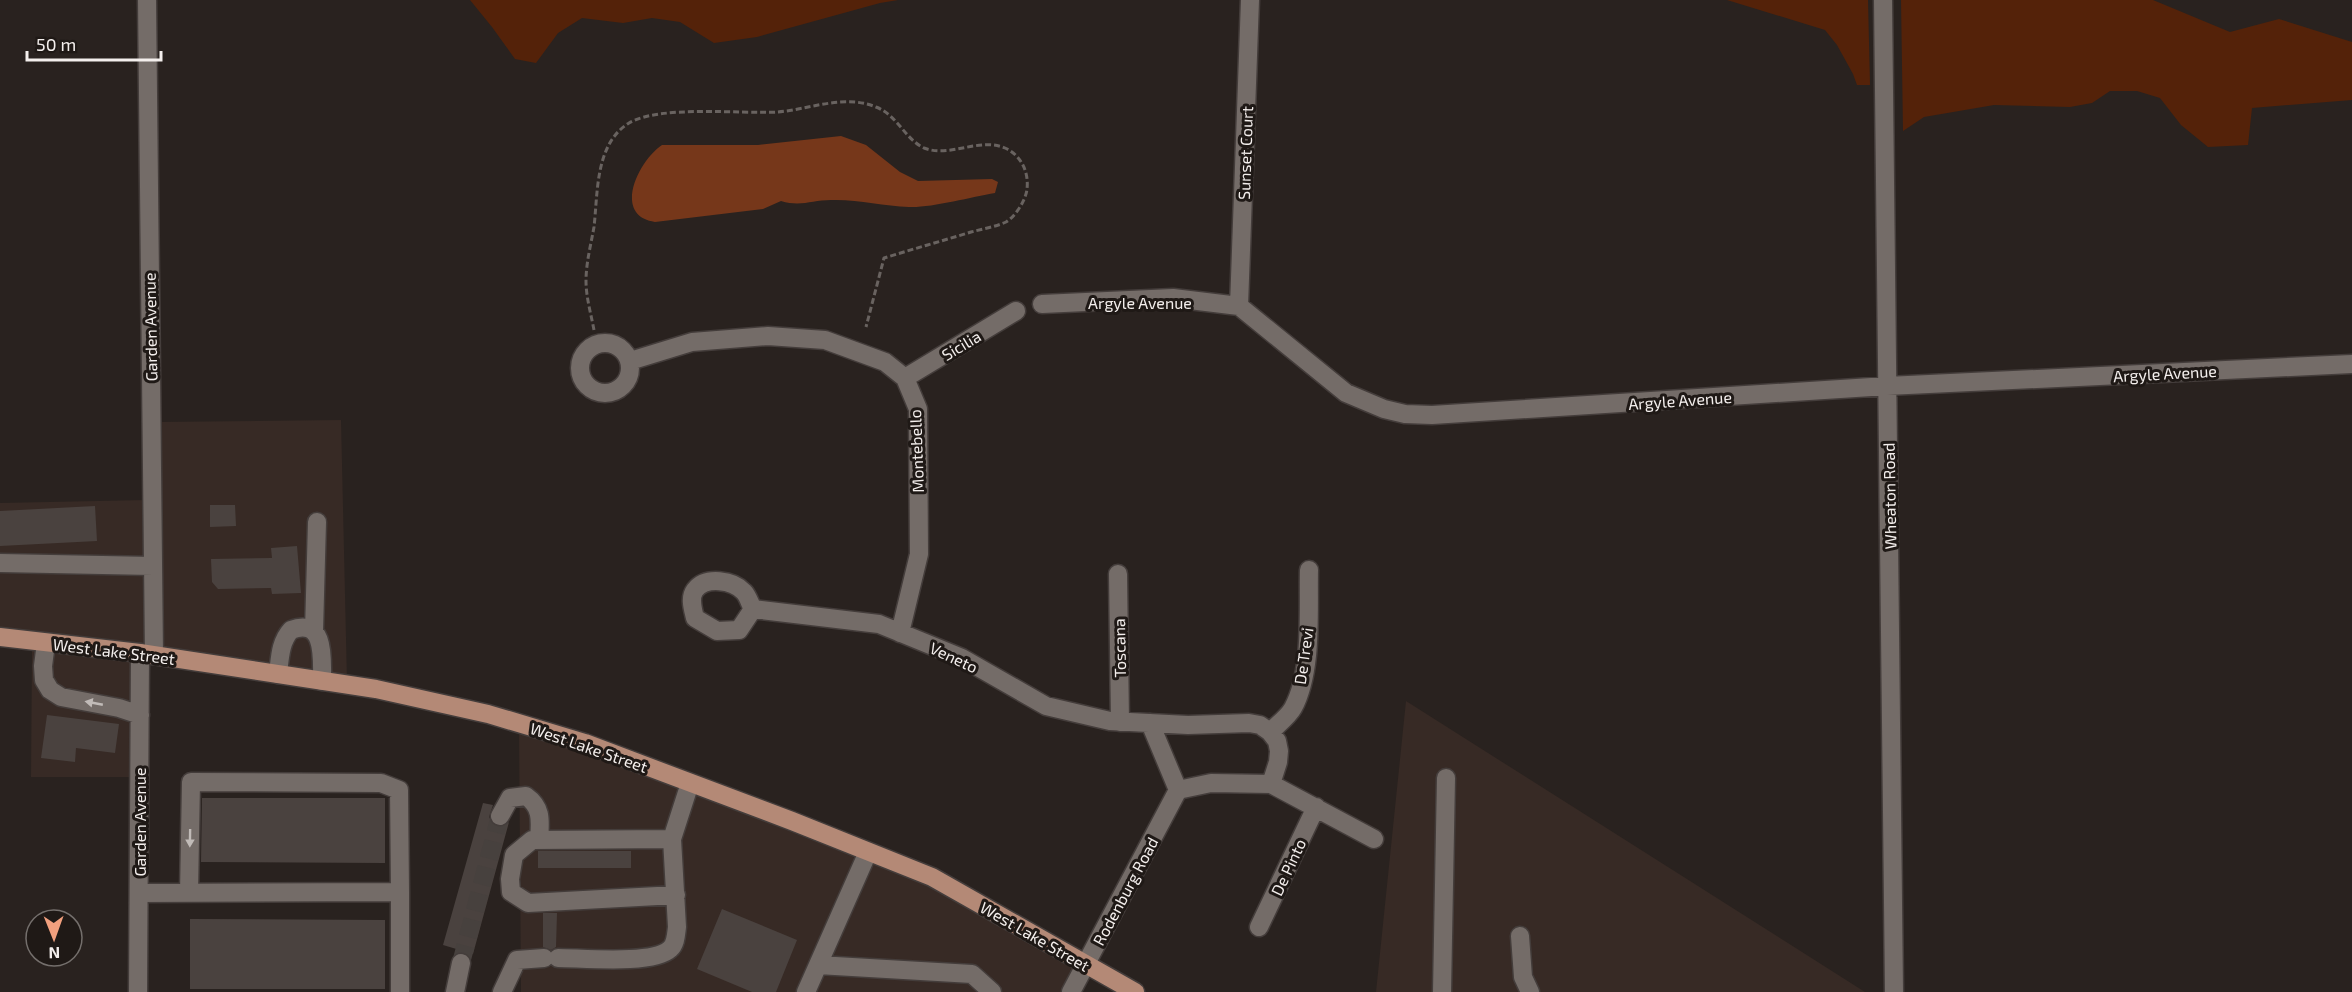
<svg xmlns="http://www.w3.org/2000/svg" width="2352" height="992" font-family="'Exo 2',sans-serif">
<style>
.built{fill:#372a25}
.green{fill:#542209}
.water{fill:#76371a}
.building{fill:#4a423f}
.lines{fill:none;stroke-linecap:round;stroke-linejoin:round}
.minor-tunnel{stroke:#47413e;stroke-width:18;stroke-dasharray:18 9;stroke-linecap:butt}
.minor-casing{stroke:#443d3b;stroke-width:21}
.major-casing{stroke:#443d3b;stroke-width:21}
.path{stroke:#696360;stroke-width:3;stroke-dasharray:6 3;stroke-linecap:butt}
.minor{stroke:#746c68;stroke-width:18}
.major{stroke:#b48976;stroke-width:18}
.oneway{fill:#c1bbb8}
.labels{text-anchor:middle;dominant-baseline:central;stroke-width:6;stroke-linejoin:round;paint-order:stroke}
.street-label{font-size:16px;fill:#f4efed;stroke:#1f1916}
</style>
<rect width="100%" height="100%" fill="#29221f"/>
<path class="built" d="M341,420L347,681L159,651L157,422Z
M146,500L149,649L0,632V503Z
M32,647L136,658L134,777H31Z
M1406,701L1865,992H1376Z
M519,726L925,881L1076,967L1062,992H521Z"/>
<path class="green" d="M470,0H898L880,3L757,37L714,43L680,22L652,18L623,23L582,18L558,33L536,63L515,59L492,27Z
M1727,0H1868L1870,85H1857L1853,74L1837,45L1825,30Z
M1901,0H2153L2230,32L2279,19L2352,42V100L2252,108L2248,145L2208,147L2181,125L2160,98L2137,91H2110L2092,103L2070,107L1994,105L1924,117L1903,131Z"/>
<path class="water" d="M841,136L866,145L900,172L918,181L992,179L998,182L995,193C971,197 931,208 909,207C883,206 857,199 831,200C812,200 801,207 781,201L763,209L655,222C612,216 638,161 662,145H758Z"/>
<path class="building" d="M210,505H235L236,526L210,527Z
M95,506L97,541L0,546V511Z
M297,546L301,593L272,594L271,588L218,589L212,582L211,559L272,558L271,548Z
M47,715L119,724L115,753L76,748L75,762L41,758Z
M202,798H385V863L201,862Z
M483,803L493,805L489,817L494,825L501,827L509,822L473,954L443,945Z
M538,851H631V868H538Z
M722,909L797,940L776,992H752L697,969Z
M543,913H557L556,947L551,950L543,947Z
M190,919L385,920V989H190Z"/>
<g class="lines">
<path class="minor-tunnel" d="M461,963L500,816"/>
<defs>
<path id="minor" d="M147,0L154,655
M1883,0L1894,992
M1042,304L1173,298L1239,306L1346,393L1384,409L1405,414L1432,415L1887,386L2352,364
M1239,306L1250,0
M580 368a25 25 0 1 1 50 0a25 25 0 1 1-50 0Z
M630,361L692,342L768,336L825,340L885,362L905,378L918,409L919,554L900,633
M905,378L1016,311
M0,563L153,566
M1118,574L1120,722
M753,609L739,630L717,631L695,618C693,609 689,598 695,590C706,576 733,580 744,592C748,596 750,604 753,609L879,624L962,658L1046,706L1110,721L1188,725L1249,723L1260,725L1270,732L1277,741L1279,751L1278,762L1271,784L1374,839
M314,631L317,522
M46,643L43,666L44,680L50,690L61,697L119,708L140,715
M278,674C280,658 280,642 291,630C326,617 322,659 322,681
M1150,723L1178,790
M1270,732C1277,725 1288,717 1293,708C1313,671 1308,612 1309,570
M1178,790L1211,783L1271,784
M500,816L510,798L526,796C543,808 540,822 539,840
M672,839L532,840L514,855L510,879L511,892L528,903L676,895
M139,893L400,892L399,790L381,783L191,782L189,893
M1259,927L1316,807
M1520,936L1523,977L1530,992
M558,958C582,958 653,965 670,949C676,944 676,934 677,927L672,839L690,783
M818,965L972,974L992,992
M138,992L140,653
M400,992V892
M455,992L461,963
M502,992L517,960L544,958
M806,992L868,852
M1071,992L1178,790
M1442,992L1446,778"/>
<path id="major" d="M0,637L140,653L376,689L488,714L585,743L792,821L932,877L1135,992"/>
</defs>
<use href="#minor" class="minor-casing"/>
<use href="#major" class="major-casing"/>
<path class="path" d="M594,330C591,314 586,297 586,281C586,263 591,244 594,227C598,192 595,144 629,123C659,105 741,114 778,112C810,109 845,94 876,107C897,115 905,139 924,148C949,158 980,137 1005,148C1021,155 1029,172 1027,189C1026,200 1015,217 1006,222C995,227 982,229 971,232C942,241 913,249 884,258L866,327"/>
<use href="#minor" class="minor"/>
<use href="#major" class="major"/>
</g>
<defs><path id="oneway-solid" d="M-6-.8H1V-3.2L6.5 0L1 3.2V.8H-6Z" transform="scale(1.5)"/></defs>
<g class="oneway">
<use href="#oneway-solid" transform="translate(94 703) rotate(-169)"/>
<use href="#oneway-solid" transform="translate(190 838) rotate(91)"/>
</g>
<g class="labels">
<g class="street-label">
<text transform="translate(1245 153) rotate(-88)">Sunset Court</text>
<text x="1140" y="302">Argyle Avenue</text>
<text transform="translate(150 327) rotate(-91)">Garden Avenue</text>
<text transform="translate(961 345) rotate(-31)">Sicilia</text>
<text transform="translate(2165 373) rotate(-3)">Argyle Avenue</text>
<text transform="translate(1680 400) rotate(-4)">Argyle Avenue</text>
<text transform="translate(916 451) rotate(-92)">Montebello</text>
<text transform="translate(1889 496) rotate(-91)">Wheaton Road</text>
<text transform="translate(1119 648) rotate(-91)">Toscana</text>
<text transform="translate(114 651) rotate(7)">West Lake Street</text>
<text transform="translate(1303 656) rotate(-82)">De Trevi</text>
<text transform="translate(954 657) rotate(25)">Veneto</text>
<text transform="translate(589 747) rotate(19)">West Lake Street</text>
<text transform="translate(139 822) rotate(-90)">Garden Avenue</text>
<text transform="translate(1288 867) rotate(-65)">De Pinto</text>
<text transform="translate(1125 891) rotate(-62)">Rodenburg Road</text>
<text transform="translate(1035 936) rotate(30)">West Lake Street</text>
</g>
</g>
<g transform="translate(54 938) rotate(179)"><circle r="28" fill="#1f1916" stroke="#746f6c" stroke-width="1.5"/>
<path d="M0-4.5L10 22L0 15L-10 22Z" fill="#f2a07e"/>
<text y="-9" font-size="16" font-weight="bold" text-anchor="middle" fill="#f4efed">N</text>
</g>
<path d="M27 51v9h134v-9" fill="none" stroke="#f4efed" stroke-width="3"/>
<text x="36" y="51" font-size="18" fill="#f4efed" stroke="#1f1916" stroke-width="4.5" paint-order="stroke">50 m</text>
</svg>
